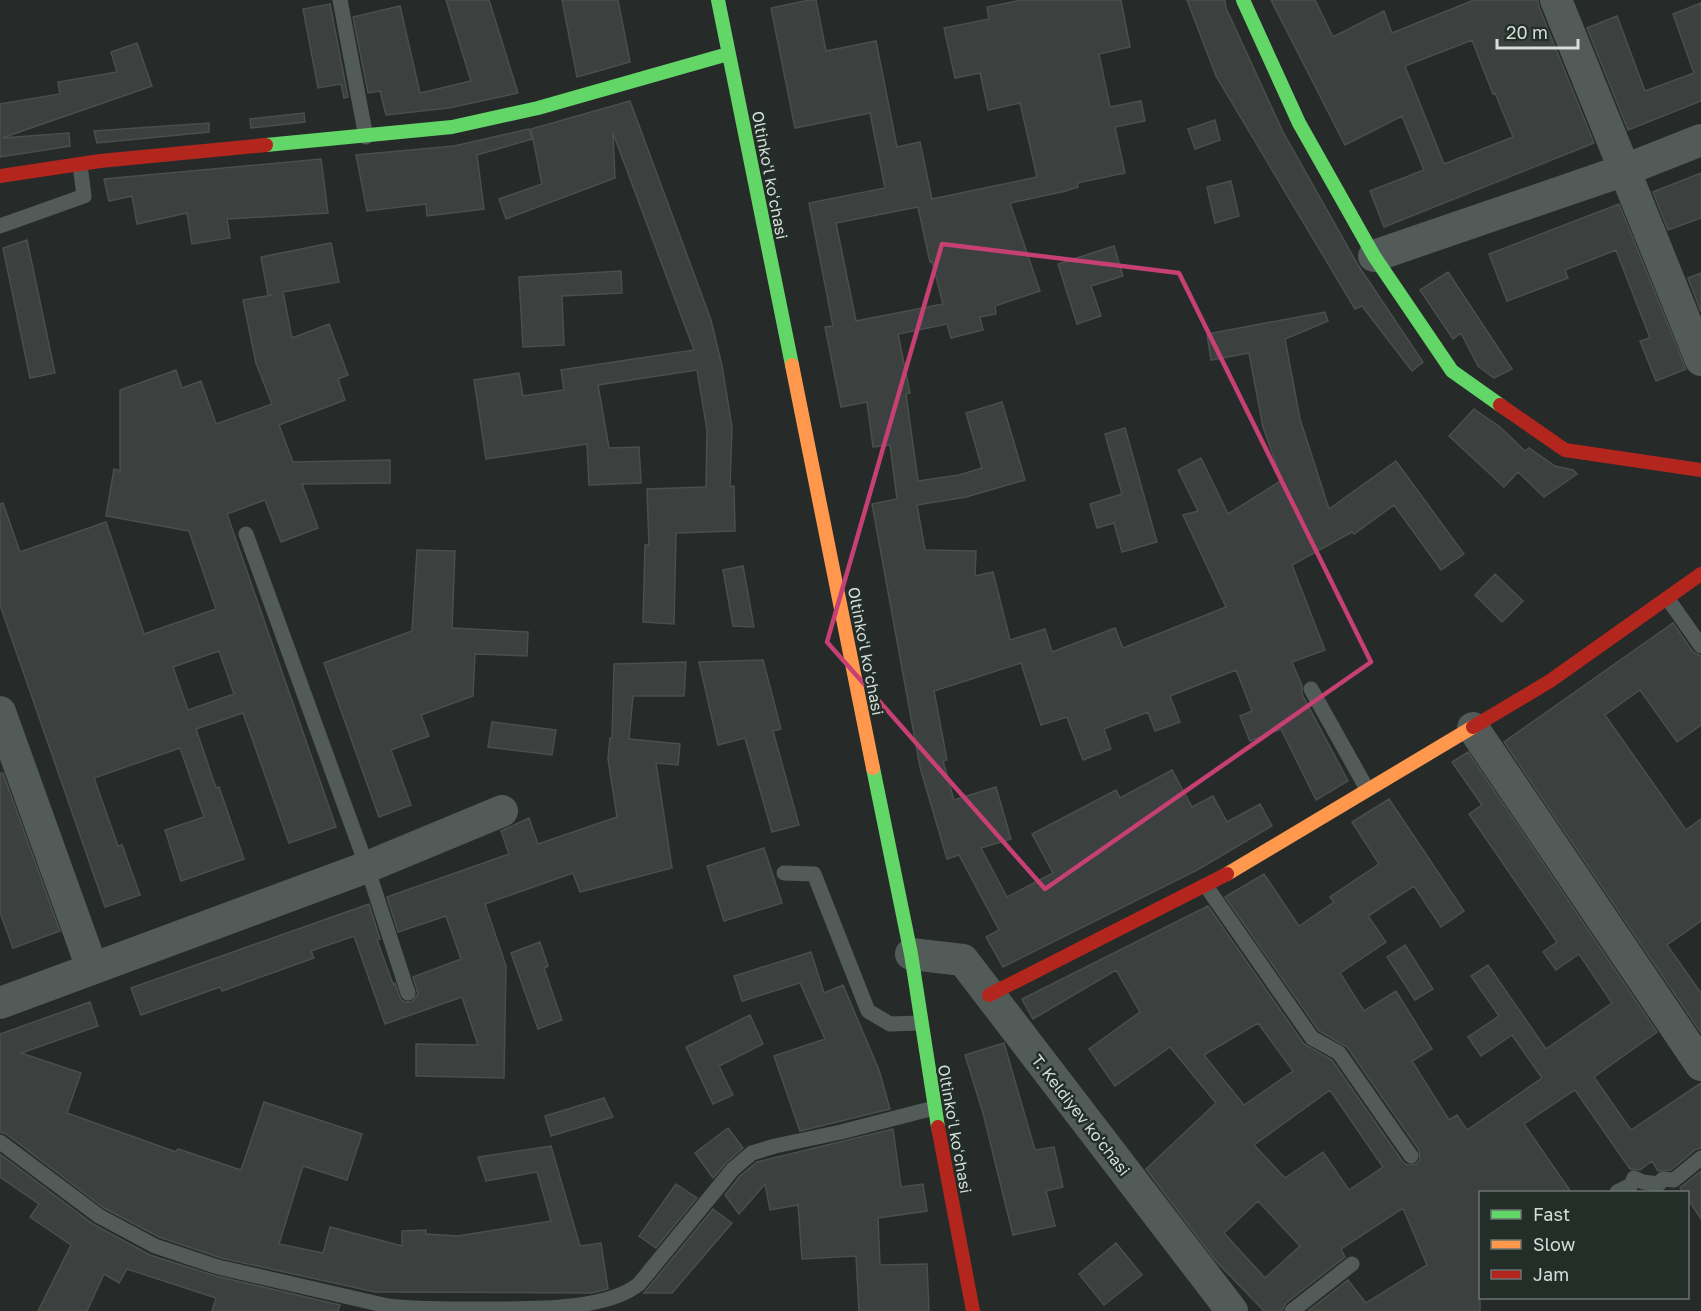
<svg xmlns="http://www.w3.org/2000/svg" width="1701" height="1311" font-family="'Golos Text',sans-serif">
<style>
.building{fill:#3c403e;stroke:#4a4f4c;stroke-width:1.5;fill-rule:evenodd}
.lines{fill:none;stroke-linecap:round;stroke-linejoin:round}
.lane{stroke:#525b58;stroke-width:15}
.street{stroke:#525b58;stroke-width:32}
.fast{stroke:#63d668;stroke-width:14}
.slow{stroke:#ff974d;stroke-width:14}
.jam{stroke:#b3261e;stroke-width:14}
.marked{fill:none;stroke:#c64074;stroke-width:4.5;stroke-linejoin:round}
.labels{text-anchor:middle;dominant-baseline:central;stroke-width:5;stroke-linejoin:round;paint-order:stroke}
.street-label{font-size:16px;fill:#d6deda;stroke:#232e29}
</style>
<rect width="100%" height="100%" fill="#262b29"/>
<path class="building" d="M446,0H489L518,93L449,108L386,115L380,91L368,93L353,17L400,6L420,93L471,81Z
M562,0H618L630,62L577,77Z
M809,0H816L826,51L876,41L897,147L920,142L932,199L1037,177L1020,103L988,110L980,73L955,78L944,28L989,19L987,7L1022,0H1121L1130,47L1099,54L1110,107L1141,101L1145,121L1115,127L1125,173L1077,183L1078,187L1066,191L1010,203L1040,291L995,306L996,314L980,317L983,330L951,338L947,324L898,334L910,393L906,394L918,481L959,475L982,468L966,413L1002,402L1025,480L966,497L917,505L925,550L976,551L975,576L993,572L1010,640L1045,629L1052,652L1115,628L1123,648L1226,607L1183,515L1198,511L1178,470L1201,458L1228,514L1282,480L1263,427L1249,353L1211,360L1207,334L1325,312L1328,321L1285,339L1300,419L1329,509L1396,461L1464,554L1441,570L1394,505L1354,534L1352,532L1292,565L1325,650L1292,662L1302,686V694L1348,781L1316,800L1281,729L1250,741L1240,716L1252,711L1236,670L1170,696L1180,722L1155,731L1148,712L1104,729L1111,749L1083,760L1067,717L1041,725L1021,663L934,691L947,760L943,761L954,800L996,787L1011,839L981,848L1007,897L1053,873L1032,834L1116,790L1120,798L1172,770L1192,807L1213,796L1227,822L1260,804L1272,826L1197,870L1003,967L986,937L999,930L959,855L947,859L920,767L872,504L897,499L890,445L873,447L867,402L841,407L825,327L833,326L809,203L885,188L870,113L795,128L771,8ZM918,207L930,262L932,261L943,304L856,321L836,223Z
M1187,0H1225L1226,8L1283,132L1358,265L1423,362L1412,371L1362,306L1355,309L1216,76Z
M1271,0H1315L1333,37L1384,11L1392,33L1474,0H1538L1539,7L1594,143L1384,227L1370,191L1424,170L1402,116L1345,145ZM1472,40L1493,94L1495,93L1513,137L1444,164L1405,66Z
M1701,3V101L1628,130L1587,28L1617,16L1645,91L1694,73L1673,14Z
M330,4L348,97L344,98L341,84L318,88L303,9Z
M137,43L152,86L2,138L69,133L70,146L0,157V104L60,94L58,82L117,72L111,52Z
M630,101L711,320L722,366L732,427L730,487L734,486L735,531L676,533L674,624L643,622L645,545H649L647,489L706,487L707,430L697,370L598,385L609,448L639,447L641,483L589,485L587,444L486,459L474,380L519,373L523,396L564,390L561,370L694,350L613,133L615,178L506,219L499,199L542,184L531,129Z
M304,113L305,122L251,128L250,119Z
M1215,120L1220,140L1195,149L1188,129Z
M209,123V132L97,143L94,131Z
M529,129L532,139L477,155L484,209L427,216L426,204L367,211L356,155L454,146Z
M321,159L328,213L227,219L230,238L192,244L187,213L137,224L132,196L109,201L104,179Z
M1701,173V218L1668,230L1653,192Z
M1231,181L1239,216L1215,223L1207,187Z
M1619,204L1686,369L1656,381L1640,341L1650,338L1616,250L1565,270L1568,278L1507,301L1489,254Z
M27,240L55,373L30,378L3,248Z
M331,243L339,282L283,292L292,338L329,324L348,375L338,379L345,400L279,425L293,462L390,460V483L302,484L318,528L281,542L265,500L227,514L336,827L289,843L243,713L196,729L216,788L219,787L244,859L181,881L165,830L204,817L180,748L94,778L118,846L122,845L140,895L105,907L0,605V504L3,503L20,552L106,522L144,634L216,609L189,531L106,516L114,469L120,471V390L176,370L182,388L201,381L216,424L272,404L256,363L243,300L272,295H268L261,257ZM219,651L234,694L188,710L173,667Z
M1114,246L1123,276L1091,286L1101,316L1077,324L1058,264Z
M621,271L622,293L562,296L564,345L523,347L519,277Z
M1448,272L1512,369L1494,378L1478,366L1461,333L1453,339L1420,290Z
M1701,273V312L1688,278Z
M1474,409L1500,427L1525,451L1529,448L1555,466L1573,470L1577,474L1544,497L1518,472L1504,487L1449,436Z
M1125,428L1157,542L1122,552L1114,523L1097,528L1090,504L1122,494L1105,434Z
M417,550L455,551L452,628L528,632L527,656L475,654L473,696L421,715L429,736L391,750L411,805L379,817L324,663L412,631Z
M743,566L754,627L733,626L723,570Z
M1495,574L1523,601L1502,622L1475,595Z
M1673,623L1693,652L1701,656V725L1677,742L1640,690L1605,715L1686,830L1701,819V921L1667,945L1701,993V1033L1504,742Z
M763,660L781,729L773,731L799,825L772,832L745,738L718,745L699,662Z
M686,662L684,696H633L629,739L680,744L678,765L656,763L672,868L580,892L573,873L485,904L506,966L504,1078L416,1076V1044L478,1045L462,997L385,1024L354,936L311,951L314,958L222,991L220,987L141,1015L131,988L369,904L380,939L377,940L393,984L395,983L401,1000L405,1002H412L418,994L413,977L461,959L446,916L398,932L387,897L509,854L501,831L529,818L538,844L617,817L608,759L610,738H612L614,664Z
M492,722L556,730L552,755L488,747Z
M1468,752L1657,1032L1594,1077L1631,1130L1701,1083V1148L1695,1150L1671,1170L1658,1171L1652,1161L1640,1170L1630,1169L1575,1090L1524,1124L1571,1192H1480V1311H1308L1348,1280L1366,1303L1427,1265L1403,1208L1341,1249L1345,1257L1286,1303L1282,1311H1264L1215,1260L1146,1169L1216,1103L1170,1047L1115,1086L1089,1049L1140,1012L1116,970L1033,1019L1022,999L1208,906L1304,1044L1332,1060L1403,1162L1407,1165L1416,1164L1420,1160L1419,1150L1347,1047L1319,1031L1225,897L1264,874L1299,926L1334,902L1330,897L1379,864L1352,822L1389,799L1464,911L1441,927L1414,886L1368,916L1386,942L1340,973L1364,1011L1396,991L1432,1049L1412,1061L1449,1120L1457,1115L1467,1130L1542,1078L1512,1035L1481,1056L1468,1037L1499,1016L1471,976L1488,965L1546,1049L1612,1003L1579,954L1556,970L1543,952L1557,942L1469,814L1482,805L1452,762ZM1258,1023L1293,1071L1244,1105L1204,1055ZM1330,1090L1383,1167L1349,1190L1323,1152L1285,1178L1254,1145ZM1258,1201L1300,1246L1265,1278L1224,1233Z
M0,773H3L60,931L13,948L0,912Z
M764,848L782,903L724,921L707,866Z
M540,942L548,966L544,968L562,1020L538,1029L511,953Z
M1405,945L1433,989L1415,1000L1387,957Z
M811,952L824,993L843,985L879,1070L890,1109L800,1131L774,1056L825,1039L800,983L742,1001L734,976Z
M90,1002L98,1026L21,1053L81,1073L67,1113L176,1152L178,1149L241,1170L264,1102L362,1134L347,1180L303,1166L279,1244L323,1253L330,1227L402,1246V1231L426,1230V1234L458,1236L551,1221L537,1172L486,1181L478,1157L551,1146L580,1246L601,1243L608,1289L591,1293L375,1292L221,1258L159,1237L104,1208L6,1134L0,1132V1034Z
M750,1015L763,1044L719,1066L733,1095L713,1104L686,1047Z
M1004,1043L1035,1150L1054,1147L1063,1187L1046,1191L1055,1226L1013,1235L983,1113L965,1055Z
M604,1098L613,1117L551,1136L545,1116Z
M728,1128L743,1148L727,1162L713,1178L695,1153Z
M893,1129L901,1187L923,1184L927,1211L878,1218L880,1265L927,1264L929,1311H859L856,1256L802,1259L798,1205L770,1210L765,1184L739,1214L725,1195L740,1176L757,1162Z
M0,1154L93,1224L150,1255L216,1276L340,1305L338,1311H212L216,1298L127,1269L119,1283L104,1274L87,1311H38L71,1245L30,1217L39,1204L0,1177Z
M1701,1171V1219L1688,1199V1192H1683L1680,1188Z
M676,1184L697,1198L656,1248L639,1236Z
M713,1209L732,1223L672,1293H644Z
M1116,1243L1142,1275L1104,1305L1079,1274Z"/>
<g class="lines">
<path class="lane" d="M340,0L366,137
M0,226L84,196L80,165
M246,534L367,867L408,993
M1668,599L1701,646
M1311,689L1367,789
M784,873L814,874L868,1011L890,1024L920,1023
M1206,886L1312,1038L1339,1053L1411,1156
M0,1142L99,1216L155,1246L218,1267L388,1306C421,1310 453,1309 486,1309C529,1309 605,1311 639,1284L733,1169L752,1153L775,1146L841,1132L934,1108
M1617,1192L1631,1185L1634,1178L1643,1182L1659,1184L1663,1179L1674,1180L1701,1158
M1292,1311L1352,1264"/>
<path class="street" d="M1556,0L1701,360
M1374,256L1625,170L1701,140
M0,712L92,968
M1473,728L1701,1065
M911,954L963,960L1232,1311
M0,1003L367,867L502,811"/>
<path class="fast" d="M718,0L792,365
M1243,0L1299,123L1374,256L1452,371L1500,405
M266,145L452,127L538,108L728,54
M873,768L911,954L938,1127"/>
<path class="slow" d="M792,365L873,768
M1227,874L1473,727"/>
<path class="jam" d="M0,176L100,161L266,145
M1500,405L1565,450L1701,470
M1473,727L1550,681L1701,574
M989,995L1227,874
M938,1127L973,1311"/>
</g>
<path class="marked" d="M942,244L1179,273L1371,662L1045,889L827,642Z"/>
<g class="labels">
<g class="street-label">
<text transform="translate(770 175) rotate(79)">Oltinkoʻl koʻchasi</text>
<text transform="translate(866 651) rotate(79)">Oltinkoʻl koʻchasi</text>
<text transform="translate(1081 1115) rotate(52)">T. Keldiyev ko'chasi</text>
<text transform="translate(955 1129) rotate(80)">Oltinkoʻl koʻchasi</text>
</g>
</g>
<rect x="1479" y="1191" width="210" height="108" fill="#232e29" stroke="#6b7470" stroke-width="1.5"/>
<rect x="1491" y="1210" width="30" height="9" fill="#63d668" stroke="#6b7470" stroke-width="1.5"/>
<text x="1533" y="1221" font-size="18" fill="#d6deda">Fast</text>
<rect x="1491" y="1240" width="30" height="9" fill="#ff974d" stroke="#6b7470" stroke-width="1.5"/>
<text x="1533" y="1251" font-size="18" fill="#d6deda">Slow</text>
<rect x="1491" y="1270" width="30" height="9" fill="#b3261e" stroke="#6b7470" stroke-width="1.5"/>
<text x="1533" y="1281" font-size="18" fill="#d6deda">Jam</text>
<path d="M1497 39v9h81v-9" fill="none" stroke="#d6deda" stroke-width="3"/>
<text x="1506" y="39" font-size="18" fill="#d6deda" stroke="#232e29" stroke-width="4.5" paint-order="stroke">20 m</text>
</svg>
